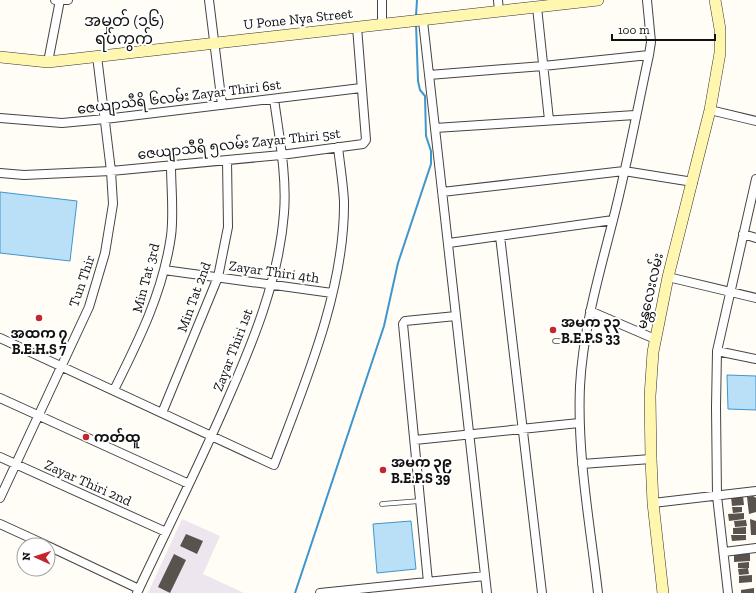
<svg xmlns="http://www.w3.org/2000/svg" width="756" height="593" font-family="'Zilla Slab','Noto Sans Myanmar',serif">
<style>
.industrial{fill:#eee6ef}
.water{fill:#b9e0f7;stroke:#3f96cf}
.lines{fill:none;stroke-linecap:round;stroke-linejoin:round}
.stream{stroke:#3f96cf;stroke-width:2}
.building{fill:#5a524d}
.lane-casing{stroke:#444;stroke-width:5.5}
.street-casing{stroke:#444;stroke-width:10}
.secondary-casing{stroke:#333;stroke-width:12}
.lane{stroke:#fff;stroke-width:4}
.street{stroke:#fff;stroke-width:8}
.secondary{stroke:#fff6b0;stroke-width:11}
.poi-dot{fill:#c4262e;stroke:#fff;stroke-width:1.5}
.labels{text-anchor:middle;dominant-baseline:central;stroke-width:4;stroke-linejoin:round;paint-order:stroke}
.street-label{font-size:14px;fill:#111;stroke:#fff}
.poi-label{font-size:14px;font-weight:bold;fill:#111;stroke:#fff;text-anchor:start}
.quarter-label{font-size:16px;fill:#111;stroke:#fff}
</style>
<rect width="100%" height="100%" fill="#fffdf5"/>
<path class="industrial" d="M182,519L220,536L203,574L244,593H148Z"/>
<path class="water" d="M0,192L77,201L70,261L0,253Z
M727,375L756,376V410L728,409Z
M411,521L416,569L377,573L373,524Z"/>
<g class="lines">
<path class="stream" d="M416,16L417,0
M295,593L384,326L398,263L431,164V151L426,136L425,96L420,90L418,81L416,24"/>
</g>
<path class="building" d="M743,496L744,505L732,506L731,497Z
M753,496L756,498V512L749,514L747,497Z
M732,507H742V512L733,513Z
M744,513V519L729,521L728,514Z
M750,519L756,521V535H751Z
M746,520L747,526L735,527L734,521Z
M746,527V534H733V528Z
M186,534L203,541L197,554L180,546Z
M731,535H746V540L732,541Z
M174,554L186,560L170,593L158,587Z
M734,554H750V561L734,562Z
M749,562V568H738V563Z
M748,568L749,574L739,575L738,569Z
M752,575V582L739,583V576Z
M754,588V593H741V590Z"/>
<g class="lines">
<defs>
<path id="lane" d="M555,341L584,342
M382,504L420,501"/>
<path id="street" d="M55,0H68
M209,0L222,105
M382,0V25
M498,0L499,12
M537,7L549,120
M423,21L487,593
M48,62L60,0
M429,75L543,66L649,55
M710,110L756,121
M0,118L62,123L105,119L361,88
M435,128L635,115
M0,173L24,175L111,171L281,155L363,144L366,140L357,27
M442,192L624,171L693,182
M743,234L756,238
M500,236L542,593
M449,243L613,220
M164,270L332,293
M668,277L756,298
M590,311L655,339
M0,338L274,465C305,383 345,290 344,201C343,183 340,165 338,147
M717,351L756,359
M114,390C139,340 163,292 171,236C174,213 171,188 171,165
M0,398L189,484
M162,413L218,277L228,227L227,160
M415,440L579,423
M0,457L166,532
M582,464L651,459
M0,498L89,307L105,253L113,204L111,171L97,56
M653,503L756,491
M0,524L46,545
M48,546L139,589
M724,552L756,548
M428,582L403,324L405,321L456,316
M137,593C167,529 199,466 227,401C253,342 279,279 284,213C287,176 279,136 274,99
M320,593L485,576
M598,593C590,524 577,455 580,386C583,329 599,275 613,220C627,166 637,110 649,55L651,42L647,0
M728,593L717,496L716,407L717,351L756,179"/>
<path id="secondary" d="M0,57L48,62L598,0
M663,593L653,503L651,459L650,396L653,352L668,277L710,110L720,53V29L715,0"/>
</defs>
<use href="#lane" class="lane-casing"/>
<use href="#street" class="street-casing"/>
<use href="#secondary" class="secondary-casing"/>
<use href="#lane" class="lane"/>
<use href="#street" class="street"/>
<use href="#secondary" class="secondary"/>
</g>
<g class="poi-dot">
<circle cx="39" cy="318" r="4"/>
<circle cx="553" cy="330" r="4"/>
<circle cx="86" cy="437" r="4"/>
<circle cx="383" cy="470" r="4"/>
</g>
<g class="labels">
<g class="street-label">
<text transform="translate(298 19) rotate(-6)">U Pone Nya Street</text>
<text transform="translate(179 97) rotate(-7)">ဇေယျာသီရိ ၆လမ်း Zayar Thiri 6st</text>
<text transform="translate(239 144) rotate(-6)">ဇေယျာသီရိ ၅လမ်း Zayar Thiri 5st</text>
<text transform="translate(274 272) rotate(8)">Zayar Thiri 4th</text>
<text transform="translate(146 278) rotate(-75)">Min Tat 3rd</text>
<text transform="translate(82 281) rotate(-71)">Tun Thir</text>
<text transform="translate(650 291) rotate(-77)">မန္တလေးလမ်း</text>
<text transform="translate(194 297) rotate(-70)">Min Tat 2nd</text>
<text transform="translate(233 350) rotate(-69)">Zayar Thiri 1st</text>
<text transform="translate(88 483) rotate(24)">Zayar Thiri 2nd</text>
</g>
<g class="poi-label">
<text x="561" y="322">အမက ၃၃<tspan x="561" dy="16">B.E.P.S 33</tspan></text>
<text x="39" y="333" text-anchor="middle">အထက ၇<tspan x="39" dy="16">B.E.H.S 7</tspan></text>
<text x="94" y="437">ကတ်ထူ</text>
<text x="391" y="462">အမက ၃၉<tspan x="391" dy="16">B.E.P.S 39</tspan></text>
</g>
<g class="quarter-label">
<text x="124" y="20">အမှတ် (၁၆)<tspan x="124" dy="18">ရပ်ကွက်</tspan></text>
</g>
</g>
<g transform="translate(36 557) rotate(273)"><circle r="19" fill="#ffffff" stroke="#a0a0a0"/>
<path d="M0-3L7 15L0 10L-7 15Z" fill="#c4262e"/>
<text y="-6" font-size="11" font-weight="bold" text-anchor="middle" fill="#111111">N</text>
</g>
<path d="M612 34v6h103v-6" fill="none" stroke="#111111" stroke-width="2"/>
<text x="618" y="34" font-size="12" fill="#111111" stroke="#ffffff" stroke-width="3" paint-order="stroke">100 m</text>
</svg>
